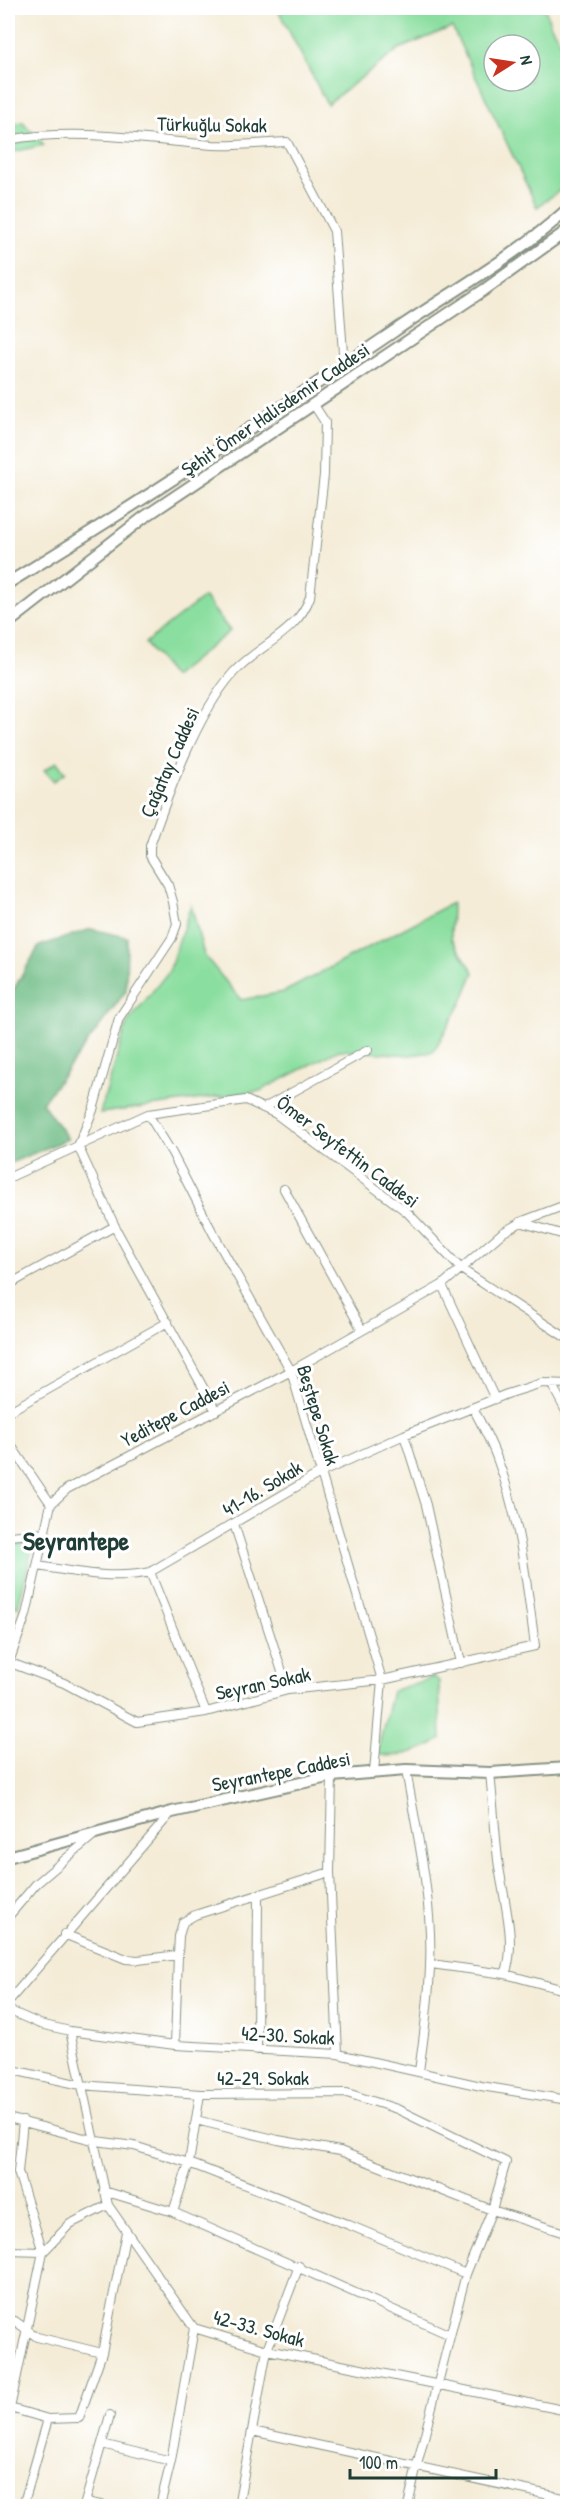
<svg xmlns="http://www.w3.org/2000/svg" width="575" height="2514" font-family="'Patrick Hand',sans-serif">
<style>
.green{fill:#8ade9f;stroke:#548e6a;stroke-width:1.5;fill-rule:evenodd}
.forest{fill:#6fbd86;stroke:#477d5d;stroke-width:1.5}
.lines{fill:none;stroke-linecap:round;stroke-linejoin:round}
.minor-casing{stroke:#8a9486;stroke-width:10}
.tertiary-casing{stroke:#8a9486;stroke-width:14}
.secondary-casing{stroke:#8a9486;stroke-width:14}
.minor{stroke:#fff;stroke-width:8}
.tertiary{stroke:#fff;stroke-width:10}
.secondary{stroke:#fff;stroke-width:10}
.labels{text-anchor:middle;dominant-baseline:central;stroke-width:6;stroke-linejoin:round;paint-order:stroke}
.street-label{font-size:20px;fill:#1f3d34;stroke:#fff}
.district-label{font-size:26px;font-weight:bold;fill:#1f3d34;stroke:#fff}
</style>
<rect width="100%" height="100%" fill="#fff"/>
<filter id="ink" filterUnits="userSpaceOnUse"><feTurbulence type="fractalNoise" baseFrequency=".0167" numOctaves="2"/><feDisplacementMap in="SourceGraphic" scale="12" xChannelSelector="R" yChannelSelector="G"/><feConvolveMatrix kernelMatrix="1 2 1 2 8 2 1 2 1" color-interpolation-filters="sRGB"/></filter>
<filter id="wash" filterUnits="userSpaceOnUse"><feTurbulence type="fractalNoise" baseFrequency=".008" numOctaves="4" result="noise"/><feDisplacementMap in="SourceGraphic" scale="24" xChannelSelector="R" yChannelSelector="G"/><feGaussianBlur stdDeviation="1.35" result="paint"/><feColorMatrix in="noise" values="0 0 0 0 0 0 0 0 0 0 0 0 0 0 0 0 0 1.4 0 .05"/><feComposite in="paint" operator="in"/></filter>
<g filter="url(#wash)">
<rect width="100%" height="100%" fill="#f4ecd7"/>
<path class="green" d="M277,8H545L550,24L567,54V185L537,207L452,27L399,49L327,104ZM494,45H530V81H494Z
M23,122L44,145L8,153V124Z
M204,597L230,631L173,677L145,643Z
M57,762L65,773L54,781L44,770Z
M452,903L451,939L474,972L461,1004L433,1052L410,1055L339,1050L260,1091L100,1113L127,1023L169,971L191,905L204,955L241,1000L284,992Z
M34,1542L18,1607L8,1604V1545Z
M434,1677L439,1681L441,1739C428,1749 391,1761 377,1753L392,1691Z"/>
<path class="forest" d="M91,929L127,937L126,991L42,1103L68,1139L8,1164V999L39,946Z"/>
</g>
<g filter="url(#ink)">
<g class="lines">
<defs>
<path id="minor" d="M8,140C75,128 146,140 213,145C237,146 263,143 287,142L334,231L344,366
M264,1108L368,1050
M148,1114L172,1153L213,1233L291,1371L382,1680L374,1772
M78,1146L93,1110L119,1018L172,938L177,924L173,902L168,885L150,856V846C168,794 197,714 233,673C258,645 297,634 310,597L324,475L325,422L314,405
M78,1146L117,1231L216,1411
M8,1178L148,1114L246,1100L276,1114L407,1212L461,1269L568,1339
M284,1189L362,1330
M520,1222L568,1236
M8,1285L115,1226
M442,1285L495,1399
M551,1383L568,1415
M8,1412L168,1322
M404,1435L426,1505L461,1663
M8,1441L51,1504
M234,1524L288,1690
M8,1536L46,1533
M38,1566C76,1572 112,1580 150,1572L320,1473L404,1435L507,1394L542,1383L568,1384
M150,1572L206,1712
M8,1662L64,1683L137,1722L206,1712L288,1690L382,1680L535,1646C527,1585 520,1519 498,1461C492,1443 482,1425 473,1408
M8,1665L26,1615L51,1504L67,1489L291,1371L442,1285L502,1233L523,1221L568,1204
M406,1770C417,1834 433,1900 430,1966C429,2001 424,2036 419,2071
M490,1773C493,1802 495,1831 498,1860C502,1893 518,1944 505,1974
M332,1776L330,1872L338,2054
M8,1917L36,1884L95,1834
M64,1934L126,1959L138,1960L178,1955L179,1936L183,1922L195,1915L330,1872
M431,1964L505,1974L568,1991
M8,2002L171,1813
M8,2010L40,2024L70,2031L175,2045L338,2054L481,2086L568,2100
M70,2031L108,2205L194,2328L267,2350L568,2411
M175,2045L178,1955
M257,2050L258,1894
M8,2069L81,2085L200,2094L347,2093L397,2109L506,2162L492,2210L466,2274L417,2465L408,2506
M8,2118L96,2141L134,2146L189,2163L349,2225L466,2274
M196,2120L278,2140L340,2151L492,2210L568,2234
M104,2191L173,2212L450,2335
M173,2212L189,2163L200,2094
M8,2251L43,2252L70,2224L108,2205
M8,2319L15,2321L37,2337L102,2353
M10,2408L48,2419L79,2418L102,2353L126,2232
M8,2418L43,2252L18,2172L23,2121
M252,2431L568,2499
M102,2444L171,2461
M86,2502L105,2506
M23,2506L48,2419
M84,2506L110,2415
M160,2506L171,2461L194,2328
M238,2506L267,2350L299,2266"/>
<path id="tertiary" d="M8,1857L172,1812L332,1776L406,1770L490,1773L568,1768"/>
<path id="secondary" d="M8,583C139,504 266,418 393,332C451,292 515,257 568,209
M8,623L143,518L484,290L568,230"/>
</defs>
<use href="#minor" class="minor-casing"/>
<use href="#tertiary" class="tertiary-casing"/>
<use href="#secondary" class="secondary-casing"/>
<use href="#minor" class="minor"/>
<use href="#tertiary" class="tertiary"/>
<use href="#secondary" class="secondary"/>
</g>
</g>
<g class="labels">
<g class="street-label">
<text transform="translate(212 124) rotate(1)">Türkuğlu Sokak</text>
<text transform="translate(275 409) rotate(-34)">Şehit Ömer Halisdemir Caddesi</text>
<text transform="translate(169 762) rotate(-66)">Çağatay Caddesi</text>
<text transform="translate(348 1151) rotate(37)">Ömer Seyfettin Caddesi</text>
<text transform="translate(175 1413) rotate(-28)">Yeditepe Caddesi</text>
<text transform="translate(319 1415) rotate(73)">Beştepe Sokak</text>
<text transform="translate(262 1488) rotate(-31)">41-16. Sokak</text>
<text transform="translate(263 1683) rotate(-12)">Seyran Sokak</text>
<text transform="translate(281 1771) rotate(-11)">Seyrantepe Caddesi</text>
<text transform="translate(288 2035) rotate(3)">42-30. Sokak</text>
<text x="263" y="2077">42-29. Sokak</text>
<text transform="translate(259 2328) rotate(15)">42-33. Sokak</text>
</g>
<g class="district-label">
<text x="76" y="1540">Seyrantepe</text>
</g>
</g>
<rect width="575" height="2514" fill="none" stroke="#fff" stroke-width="30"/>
<g transform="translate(512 63) rotate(78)"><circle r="28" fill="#ffffff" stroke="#a5b1ae" stroke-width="1.5"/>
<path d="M0-4.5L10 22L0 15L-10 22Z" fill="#c8321e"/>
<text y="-9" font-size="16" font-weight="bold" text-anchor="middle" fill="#1f3d34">N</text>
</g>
<path d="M350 2469v9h146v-9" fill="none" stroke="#1f3d34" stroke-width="3"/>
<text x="359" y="2469" font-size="18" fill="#1f3d34" stroke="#ffffff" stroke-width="4.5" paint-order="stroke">100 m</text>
</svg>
